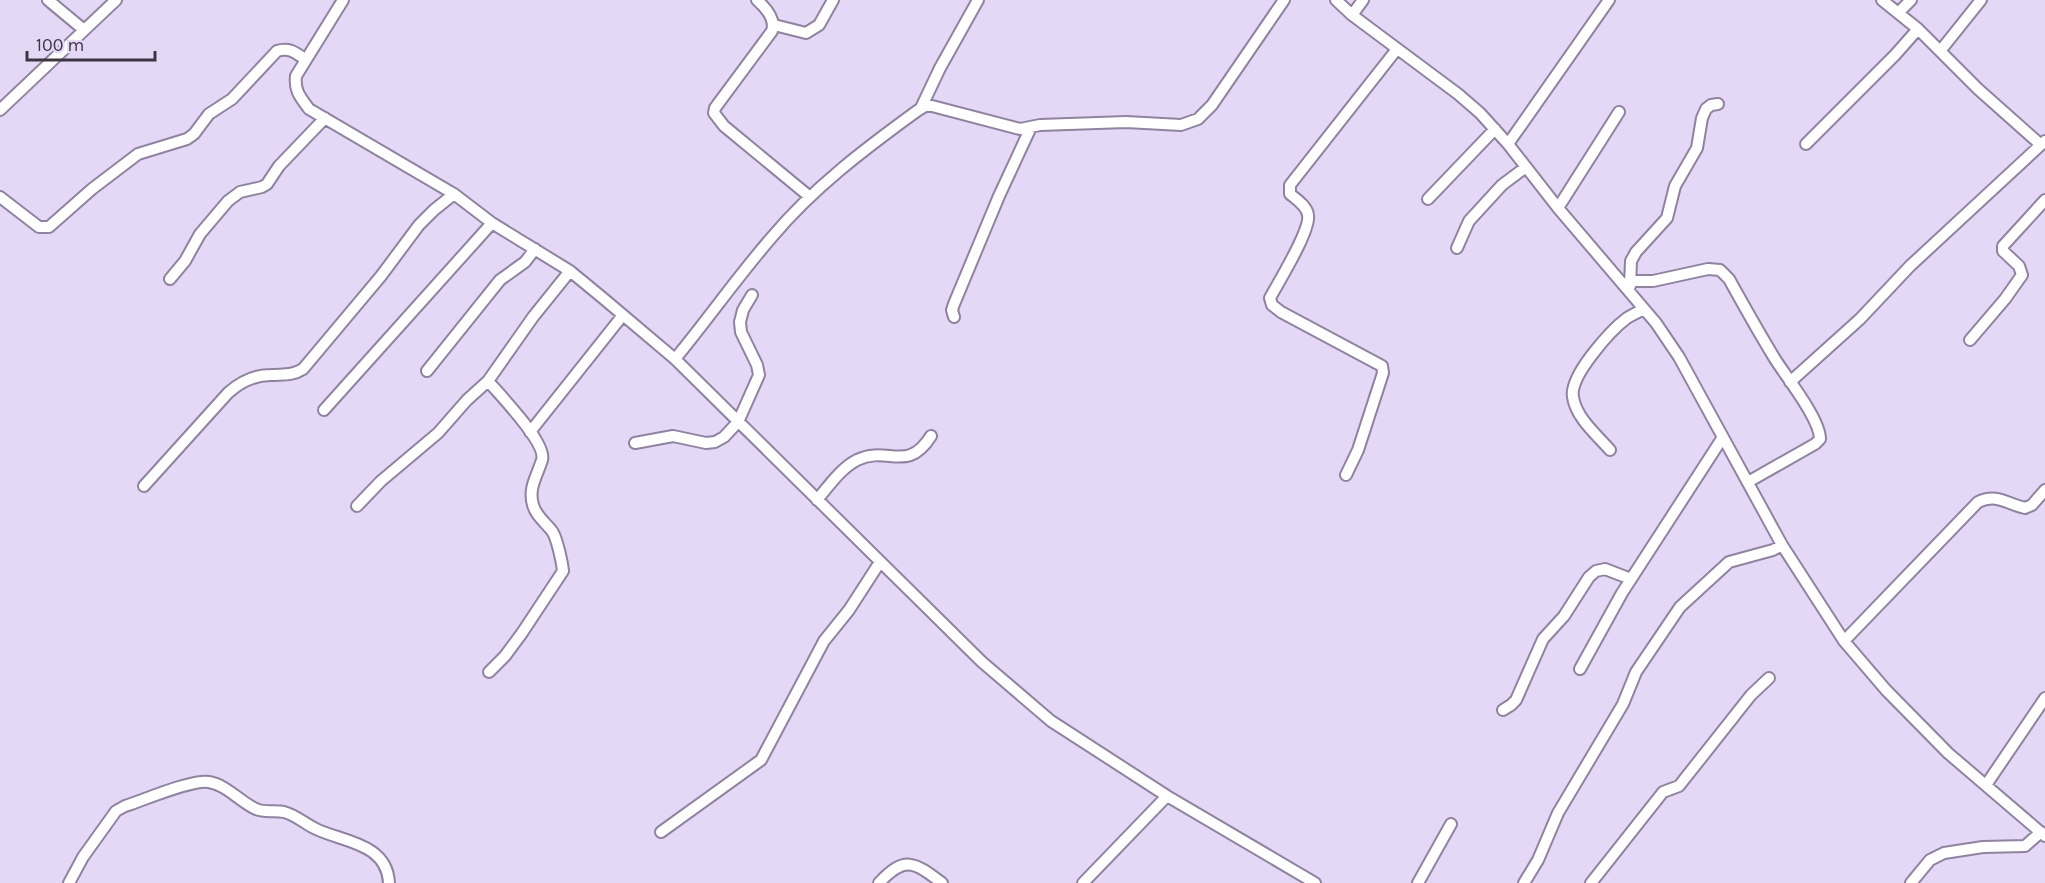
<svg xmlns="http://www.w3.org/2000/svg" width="2045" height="883" font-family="Karla,sans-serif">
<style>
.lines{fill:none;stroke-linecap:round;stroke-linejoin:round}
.street-casing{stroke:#8f839f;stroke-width:14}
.street{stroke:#fff;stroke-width:10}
</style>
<rect width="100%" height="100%" fill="#e5d8f7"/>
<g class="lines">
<defs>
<path id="street" d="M48,0L84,30
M343,0L296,76C294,91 301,98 309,109L454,194L492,223L570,271L604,299L675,359L982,662L1051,721L1167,796L1315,883
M757,0C766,8 776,19 772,31L715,108L714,113L724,126L810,197
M1336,0L1352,15L1458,94L1480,113L1508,144L1558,208L1656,323L1679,357L1782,545L1844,641L1886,690L1948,753L2045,836
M1882,0L1918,29L1978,89L2041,145
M1899,12L1911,0
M1352,15L1363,0
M774,25L806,33L819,25L833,0
M1941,50L1981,0
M921,108L940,68L978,0
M0,110L116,0
M1508,144L1609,0
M1806,144L1895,55L1918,29
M0,197L39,227H49L92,189L138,154L187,139L194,134L209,114L232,99L277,51C290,47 296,53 306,60
M1428,199L1495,129
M1558,208L1619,112
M1457,248L1469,221L1502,185L1526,167
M170,279L185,261L200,234L228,201L240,192L262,187L267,184L279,166L325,118
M1629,281H1653L1708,269L1720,270L1729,279C1744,306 1759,333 1775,359C1787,378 1820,419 1820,439L1815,444L1748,482
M1630,286L1631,261L1636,252L1667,218L1675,186L1697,148L1702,118L1706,109L1711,105L1718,104
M954,317L952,310L954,304L999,196L1031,127
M1970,340L2005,299L2022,275L2019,266L2003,251V246L2045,200
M675,359C708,319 738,276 772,237C813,188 866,148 917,111L925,106H932L1020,129L1040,125L1126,122L1181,125L1198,119L1212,105L1284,0
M427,371L500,280L525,262L535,249
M488,381C500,395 547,443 542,460C537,476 528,488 533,505C536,516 545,522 552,531C557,538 562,562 563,571L522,633L505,656L489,672
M1790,382L1860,319L1910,266L2045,141
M324,410L492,223
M530,432L623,315
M635,443L673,436L706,443L715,442L724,437L738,422L759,375L757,365L741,332L740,322L743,310L752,295
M1610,450C1597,435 1576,418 1573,397C1569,376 1611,330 1627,318C1632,315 1638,312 1644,309
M1346,475L1358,450L1383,373L1382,366L1281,312L1272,305L1270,298C1278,283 1311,230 1308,215C1307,206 1296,199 1290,194V185L1397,49
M144,486L228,393C240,382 254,375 271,375C283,374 292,376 303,369L381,276L419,225L434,210L454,194
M817,500C828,487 841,468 857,460C888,445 907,474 931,436
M357,506L381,481L438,433L467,400L488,381L533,317L570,271
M1844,641L1978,502C1997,493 2007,504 2025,508L2032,505L2045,490
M1580,669L1622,593L1723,437
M1503,710L1511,705L1516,700L1543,639L1564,616L1589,577L1596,571L1605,569L1631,579
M1986,785L2045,698
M661,832L761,760L824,641L849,610L880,562
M69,883L83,857L116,811L125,806C144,800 192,779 209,782C227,785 240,802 256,809C264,813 275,810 284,812C296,815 305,824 316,829C343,842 387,843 389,883
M879,883C905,855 914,862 942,883
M1083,883L1167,796
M1418,883L1451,824
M1524,883L1538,860L1558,813L1623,704L1636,672L1680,607L1729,562L1773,550L1782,545
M1591,883L1663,792L1679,786L1751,695L1769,678
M1911,883L1930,860L1944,853L1983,847L2025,846L2041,832"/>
</defs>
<use href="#street" class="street-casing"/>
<use href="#street" class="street"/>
</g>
<path d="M27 51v9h128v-9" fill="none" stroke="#3c3643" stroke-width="3"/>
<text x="36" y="51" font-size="18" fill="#3c3643" stroke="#e5d8f7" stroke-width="4.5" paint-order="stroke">100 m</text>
</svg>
